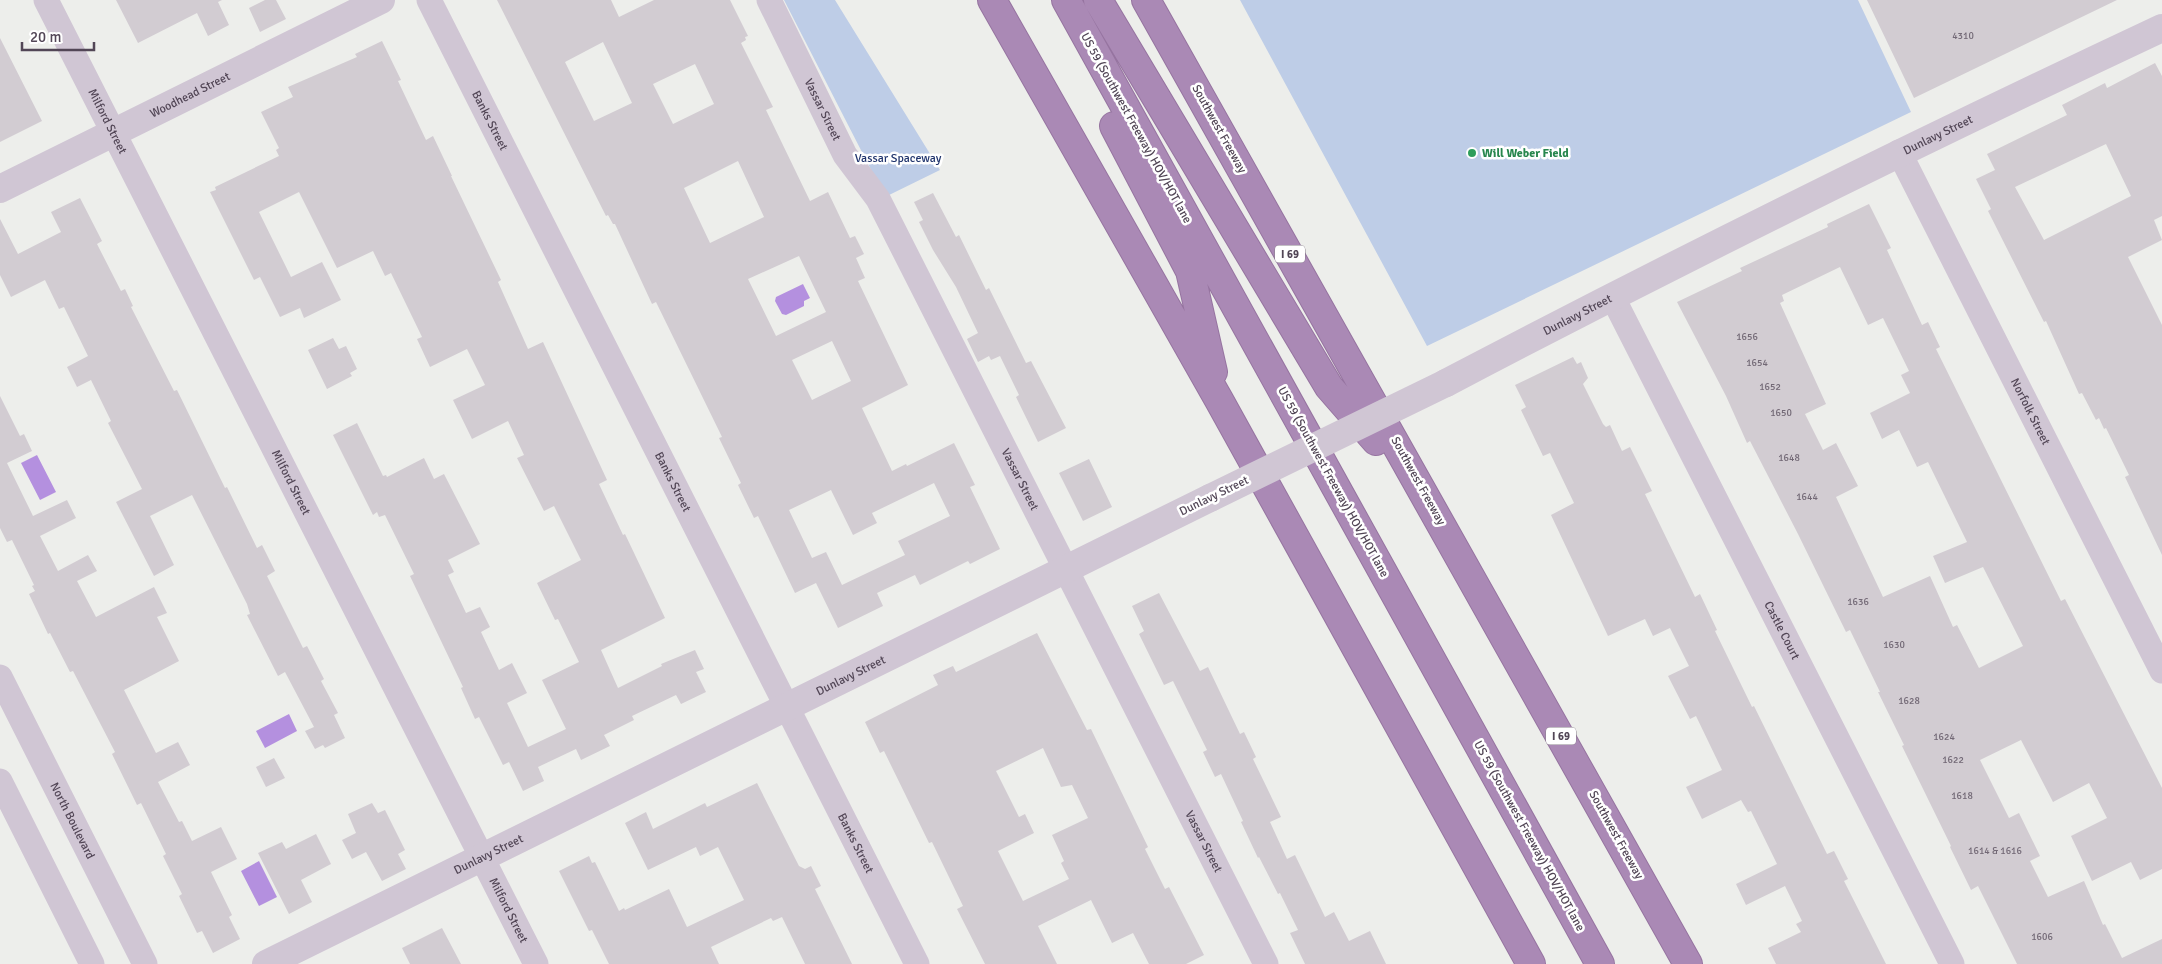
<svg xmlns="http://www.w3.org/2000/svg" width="2162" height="964" font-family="Signika,sans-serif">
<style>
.green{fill:#becde7}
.water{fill:#b490df}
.building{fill:#d2ccd2;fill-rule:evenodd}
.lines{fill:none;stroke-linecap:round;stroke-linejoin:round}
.motorway-casing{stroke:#9674a0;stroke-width:30}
.minor{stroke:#d0c6d4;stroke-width:25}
.tertiary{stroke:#d0c6d4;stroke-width:28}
.motorway{stroke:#aa89b5;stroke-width:28}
.tertiary-bridge{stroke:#d0c6d4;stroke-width:28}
.leisure-dot{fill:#2e9e5b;stroke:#fff;stroke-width:2}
.labels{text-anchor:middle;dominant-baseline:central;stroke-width:5;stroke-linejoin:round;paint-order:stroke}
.number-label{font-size:10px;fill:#726875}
.shield{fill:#fff;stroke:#867e89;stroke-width:1}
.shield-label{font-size:11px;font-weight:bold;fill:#524656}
.street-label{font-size:12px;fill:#524656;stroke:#fff}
.leisure-label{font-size:12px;font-weight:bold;fill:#27864d;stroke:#fff;text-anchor:start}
.park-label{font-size:12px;fill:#21356d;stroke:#fff}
</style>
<rect width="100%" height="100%" fill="#edeeeb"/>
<path class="green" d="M784,0H835L940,170L885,197Z
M1240,0H1858L1911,112L1427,346Z"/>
<path class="water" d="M803,284L810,298L804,301V306L786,315L782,314L775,301L776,297Z
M37,455L56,492L40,500L21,463Z
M289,714L297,731L265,748L256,731Z
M259,861L277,897L259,906L241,871Z"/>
<path class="building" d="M116,0H222L218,2L229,25L208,36L197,13L138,43Z
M265,0H276L286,19L260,32L249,8Z
M497,0H611L619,17L654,0H730L748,36L745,37L746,40L741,43L773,107L766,110L810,201L828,192L850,238L855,236L864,254L856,258L865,278L858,281L908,385L862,408L892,471L906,464L907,466L954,443L975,485L970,487L1000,549L970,564L968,561L920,585L915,575L877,593L883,606L838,628L816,583L795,593L758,516L754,518L738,485L741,483L719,438L722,437L656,302L652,304L615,224H613L608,215L606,216ZM603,42L632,103L594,121L565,62ZM695,64L714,104L673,124L653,84ZM738,161L764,217L710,243L684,188ZM799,256L826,312L776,336L748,279ZM832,341L851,381L812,400L792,360ZM934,483L950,516L898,541L905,555L842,585L826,552L812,558L789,510L831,490L853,535L877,523L872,513Z
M1867,0H2117L1914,98Z
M0,38L42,121L0,142Z
M382,41L401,80L398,81L426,140L433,136L452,176H451L501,280L498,282L528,349L543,342L607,480L599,484L623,535L625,534L665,618L601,650L618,688L662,666L661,664L695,650L704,669L696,672L706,692L681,704L676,695L632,716L634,720L604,735L610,746L581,760L576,749L538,767L544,781L523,791L509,762L503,765L479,717L475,719L461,688L463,687L410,576L414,574L385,515L379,517L377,512L373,515L333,435L357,423L383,476L386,475L387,477L424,458L434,479L444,474L480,544L448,560L454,572L448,575L466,613L480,607L490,627L481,632L499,670L512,663L527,693L507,703L528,747L566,729L542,680L579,662L558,619L555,620L537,583L581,560L554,506L544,511L517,458L524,455L508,421L472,439L453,400L485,385L467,349L430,367L417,339L422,337L391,273L385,276L373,251L337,268L299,192L259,212L291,277L322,262L341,300L304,318L300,308L280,317L260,277L254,280L210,192L216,190L215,187L279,156L276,150L279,148L261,112L293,97L288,87L357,57L355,54Z
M2155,63L2162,76V216L2154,220L2162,240L2128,257L2162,325V555L2125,477L2129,475L2106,428L2104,429L2099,418L2096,420L2082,393L2079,394L2046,321L2044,322L1988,211L1991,209L1976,179L1995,170L1987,154L2067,115L2062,105L2105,83L2107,88ZM2106,144L2131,196L2044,240L2015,187Z
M933,193L956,237L959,235L986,290L989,288L1026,363L1031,361L1066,428L1038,442L1016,397L1019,395L1000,356L991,360L989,356L978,362L967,339L978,333L956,287L933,250L919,222L923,220L914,202Z
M80,198L102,241L97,244L121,291L125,289L133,306L131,307L174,391L177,390L225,488L227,487L257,548L262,545L275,571L267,576L303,648L307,646L324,679L321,681L338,713L334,715L345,738L325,748L323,745L315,749L305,731L314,727L285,672L278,676L247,615L250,614L247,604L192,495L150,516L174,565L154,576L116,502L142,489L108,423L111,421L91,380L77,387L67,367L88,356L64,307L59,309L45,280L11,297L0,275V219L18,254L61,232L51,212Z
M1869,204L1891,248L1887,250L1922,325L1928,322L1940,347L1936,349L2061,601L2065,599L2162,788V869L2140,880L2131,862L2092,881L2071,836L2107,818L2089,783L2053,802L2021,740L1980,760L2009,818L2019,813L2040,856L2030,861L2048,897L2084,881L2103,925L2105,924L2122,958L2162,939V964H2017L1978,886L1971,890L1950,847L1951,846L1902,746L1904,745L1878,692H1880L1850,630L1846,632L1798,534L1750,441L1747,443L1726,396L1677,302L1742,271L1740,268L1828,227L1827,224ZM1840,267L1868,325L1883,318L1909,371L1901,375L1910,393L1870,413L1882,439L1899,430L1917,467L1928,462L1967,542L1933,556L1945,583L1983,567L2023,646L1979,668L1957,625L1953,627L1930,576L1883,597L1836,497L1858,486L1836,443L1823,450L1805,414L1826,404L1780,303L1784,301L1782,295Z
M333,338L339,349L346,346L357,369L350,373L352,376L327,389L308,350Z
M1573,357L1577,364L1581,362L1588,378L1583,384L1603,424L1606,427L1610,425L1622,451L1630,447L1652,491L1645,494L1695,597L1700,594L1717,630L1715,631L1752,707L1754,706L1827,854L1834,851L1848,879L1844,881L1886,964H1776L1768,948L1801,932L1796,924L1802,921L1785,886L1746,905L1736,884L1777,864L1751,811L1748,812L1741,800L1702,819L1686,787L1722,770L1696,716L1690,719L1668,676L1689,666L1670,628L1653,636L1645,619L1608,636L1551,515L1574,503L1550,453L1543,456L1521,410L1526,407L1515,385Z
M0,396L20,436L24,434L32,451L7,463L33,516L67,500L76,518L40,536L58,571L88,555L97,571L77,581L96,617L154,587L167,613L157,617L179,661L124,690L156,753L178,742L190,765L158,782L179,822L182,821L192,841L221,827L237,859L211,872L232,915L229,917L240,939L213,953L202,931L197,933L179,896L182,894L163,856L166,854L141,803L137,805L112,754L115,752L73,671L70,672L50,633L48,634L29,594L35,591L32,586L34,585L12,540L7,542L0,528Z
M1089,459L1112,507L1083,521L1059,473Z
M1159,593L1200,671L1208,667L1240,734L1244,732L1256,757L1253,759L1281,817L1270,822L1287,859L1295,855L1325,917L1334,912L1349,941L1370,931L1386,964H1305L1290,933L1298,930L1280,893L1278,894L1259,857L1258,858L1241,822L1243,821L1221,774L1215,777L1203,752L1207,750L1173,681L1164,685L1139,634L1144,631L1132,606Z
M1037,633L1087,730L1091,729L1148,847L1145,849L1165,889L1169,887L1204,955L1186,964H1149L1133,933L1112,943L1091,900L1038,926L1057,964H985L957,909L963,906L932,842L929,843L884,751L880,753L865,722L938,685L933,675L953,666L956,672ZM1043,748L1061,787L1072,785L1088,818L1052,835L1064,861L1061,863L1069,879L1023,901L998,851L1034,833L1025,814L1019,817L996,771Z
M274,758L285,778L266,787L256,767Z
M757,783L799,866L805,869L811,866L821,886L815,889L852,964H805L782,917L773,921L771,918L711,947L719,964H609L592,930L589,931L559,871L589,856L592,863L595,862L619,911L624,908L625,910L669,889L687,927L744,900L718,847L700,856L696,847L648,870L625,823L646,812L653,829L705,803L707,807Z
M372,803L378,813L385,810L405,850L398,854L406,869L382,881L366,852L352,859L342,840L356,833L348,814Z
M316,834L331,864L301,880L312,902L289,914L258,853L282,842L286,849Z
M442,928L461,964H410L402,948Z"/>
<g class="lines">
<defs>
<path id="motorway" d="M992,0L1219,400L1531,964
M1066,0L1600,964
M1098,0L1329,387L1376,441
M1146,0L1688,964
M1114,126L1190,271L1213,372"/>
</defs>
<use href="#motorway" class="motorway-casing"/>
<g class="minor">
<path id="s1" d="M46,0L536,964"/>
<path id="s2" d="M429,0L917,964"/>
<path id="s3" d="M769,0L845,155L878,199L1266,964"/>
<path id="s4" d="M1899,152L2162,671"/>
<path id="s5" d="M1612,296L1952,964"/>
<path id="s6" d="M0,677L145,964"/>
<path d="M0,781L92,964"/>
</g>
<g class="tertiary">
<path id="s7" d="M0,189L381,0"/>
<path id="s8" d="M1446,383C1682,259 1921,141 2162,28"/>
<path id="s9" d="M266,964L1210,498"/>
</g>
<use href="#motorway" class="motorway"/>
<path class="tertiary-bridge" d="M1210,498L1446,383"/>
</g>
<circle class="leisure-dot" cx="1472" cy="153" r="5"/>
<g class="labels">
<g class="number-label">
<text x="1963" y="36">4310</text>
<text x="1747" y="337">1656</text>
<text x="1757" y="363">1654</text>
<text x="1770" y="387">1652</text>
<text x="1781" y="413">1650</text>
<text x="1789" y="458">1648</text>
<text x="1807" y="497">1644</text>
<text x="1858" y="602">1636</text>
<text x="1894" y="645">1630</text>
<text x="1909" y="701">1628</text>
<text x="1944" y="737">1624</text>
<text x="1953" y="760">1622</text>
<text x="1962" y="796">1618</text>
<text x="1995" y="851">1614 &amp; 1616</text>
<text x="2042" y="937">1606</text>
</g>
<g class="shield">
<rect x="1275" y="245.5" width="30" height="17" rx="4"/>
<rect x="1546" y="727.5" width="30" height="17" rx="4"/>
</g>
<g class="shield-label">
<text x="1290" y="254">I 69</text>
<text x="1561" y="736">I 69</text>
</g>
<g class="street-label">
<text stroke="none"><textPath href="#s7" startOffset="212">Woodhead Street</textPath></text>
<text stroke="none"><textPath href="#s3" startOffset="122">Vassar Street</textPath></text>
<text stroke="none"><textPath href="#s1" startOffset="136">Milford Street</textPath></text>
<text stroke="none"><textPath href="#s2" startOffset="135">Banks Street</textPath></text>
<text transform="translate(1136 128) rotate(61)">US 59 (Southwest Freeway) HOV/HOT lane</text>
<text transform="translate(1219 129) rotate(61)">Southwest Freeway</text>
<text stroke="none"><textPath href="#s8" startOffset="551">Dunlavy Street</textPath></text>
<text stroke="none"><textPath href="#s8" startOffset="148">Dunlavy Street</textPath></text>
<text stroke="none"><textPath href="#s4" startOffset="291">Norfolk Street</textPath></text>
<text stroke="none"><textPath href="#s3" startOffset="542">Vassar Street</textPath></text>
<text transform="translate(1418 481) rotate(61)">Southwest Freeway</text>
<text stroke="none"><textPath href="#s1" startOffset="541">Milford Street</textPath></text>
<text stroke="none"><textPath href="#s2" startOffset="540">Banks Street</textPath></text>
<text transform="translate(1333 482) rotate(61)">US 59 (Southwest Freeway) HOV/HOT lane</text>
<text transform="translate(1214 496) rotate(-26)">Dunlavy Street</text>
<text stroke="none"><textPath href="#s5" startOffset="375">Castle Court</textPath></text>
<text stroke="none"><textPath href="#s9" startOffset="652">Dunlavy Street</textPath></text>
<text stroke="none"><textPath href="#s6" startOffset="161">North Boulevard</textPath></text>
<text transform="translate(1616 835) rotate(61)">Southwest Freeway</text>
<text transform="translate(1529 836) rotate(61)">US 59 (Southwest Freeway) HOV/HOT lane</text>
<text stroke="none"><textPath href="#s3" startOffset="948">Vassar Street</textPath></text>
<text stroke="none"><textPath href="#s2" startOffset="945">Banks Street</textPath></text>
<text stroke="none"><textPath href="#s9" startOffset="248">Dunlavy Street</textPath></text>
<text stroke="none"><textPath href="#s1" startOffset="1021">Milford Street</textPath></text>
</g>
<g class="leisure-label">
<text x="1482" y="153">Will Weber Field</text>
</g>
<g class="park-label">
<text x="898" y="158">Vassar Spaceway</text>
</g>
</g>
<path d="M22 42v8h72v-8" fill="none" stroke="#524656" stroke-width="2.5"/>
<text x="30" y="42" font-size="15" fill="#524656" stroke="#ffffff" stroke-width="4" paint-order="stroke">20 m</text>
</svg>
